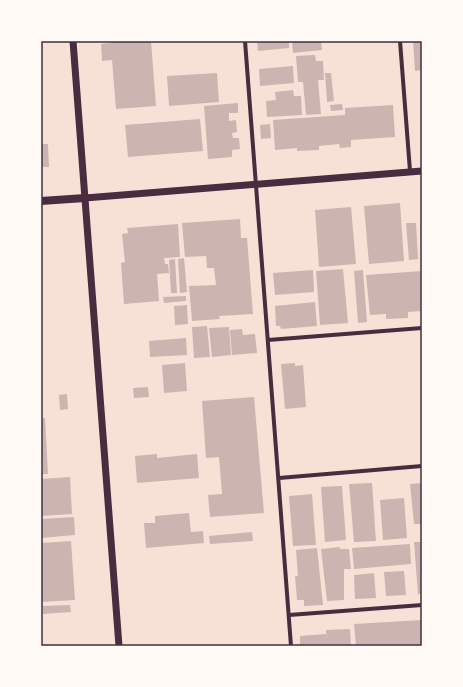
<svg xmlns="http://www.w3.org/2000/svg" width="463" height="687" font-family="'Titillium Web',sans-serif">
<style>
.building{fill:#ccb4b1}
.lines{fill:none;stroke-linecap:round;stroke-linejoin:round}
.minor{stroke:#4a2c40;stroke-width:4}
.tertiary{stroke:#4a2c40;stroke-width:7}
.secondary{stroke:#4a2c40;stroke-width:8}
.neatline{fill:none;stroke:#4a2c40;stroke-width:1.5}
</style>
<rect width="100%" height="100%" fill="#f7e1d7"/>
<path class="building" d="M110,41H151L156,106L116,109L112,60L102,61L101,44L111,43Z
M257,41H289V48L258,51Z
M292,41H321L322,50L293,53Z
M413,41H422V70L415,71Z
M315,55L316,61H323L324,80H318L321,114L306,115L303,82H298L296,56Z
M293,66L294,83L260,86L259,69Z
M217,73L219,102L169,106L167,76Z
M325,73H331L334,101L327,102Z
M293,90L294,96H301L302,115L267,117L266,101L276,100L275,92Z
M238,103V113H229V121L236,120L237,132L232,133L233,138H239L240,149L232,150V157L208,159L204,106Z
M342,104L343,110L331,111L330,105Z
M393,105L395,137L351,140V147L340,148L339,144L319,146V150L297,151V148L275,150L273,120L345,115V108Z
M200,119L203,151L128,157L125,125Z
M270,124L271,138L261,139L260,125Z
M41,144H48L49,167H41Z
M400,203L404,261L369,264L364,206Z
M351,207L356,264L319,267L315,210Z
M240,219L241,238H247L253,314L219,316L220,319L192,321L189,286L216,285L214,268H207L206,256L185,257L182,223Z
M406,223H416L418,259L409,260Z
M178,224L180,257L164,258L165,264H168L169,273L157,274L159,301L124,304L121,263L125,262L122,234L128,233L127,228Z
M184,258L187,292L180,293L178,259Z
M175,259L177,293H171L169,260Z
M343,269L348,323L320,325L316,271Z
M313,270L314,292L275,295L273,273Z
M363,270L367,322L358,323L354,271Z
M422,271V311L408,312V318L386,319V314L370,315L366,275Z
M186,296V301L164,303L163,297Z
M315,302L317,326L281,329L280,326H276L275,306Z
M187,305L188,324L175,325L174,306Z
M207,326L210,357L194,358L192,327Z
M229,327L231,355L212,357L209,328Z
M242,329L243,335L255,334L257,353L232,355L230,330Z
M186,338L187,355L150,357L149,341Z
M185,363L187,391L164,393L162,365Z
M295,363V366L303,365L306,407L285,409L281,364Z
M148,387L149,397L134,398L133,388Z
M67,394L68,409L60,410L59,395Z
M254,397L264,513L210,517L208,495L222,494L219,457L206,458L202,401Z
M41,418H45L48,474H41Z
M157,454V458L197,454L199,478L137,483L135,456Z
M70,477L72,514L41,516V479Z
M372,483L376,541L354,542L349,484Z
M422,483V524H414L410,484Z
M342,486L346,540L325,542L321,487Z
M312,494L316,545L293,546L289,496Z
M404,498L407,538L383,540L380,500Z
M189,513L191,532L203,531L204,543L146,548L144,523H155V516Z
M74,517L75,535L41,538V519Z
M252,532L253,541L210,544L209,536Z
M71,541L75,600L41,602V543Z
M414,542H422V594H418Z
M410,544L411,564L354,569L352,548Z
M340,547V549H349L351,569H344V600L327,601L321,549Z
M317,548L323,605L304,606V600H297L295,576H298L296,550Z
M404,571L406,595L386,596L384,572Z
M374,573L376,598L355,599L354,575Z
M70,605L71,612L43,614V606Z
M422,620V646H356L354,624Z
M350,629L351,646H327L326,630Z
M326,634L327,646H300V636Z"/>
<g class="lines">
<path class="minor" d="M245,41L291,646
M400,41L410,171
M268,340L422,328
M279,478L422,466
M289,615L422,605"/>
<path class="tertiary" d="M73,41L119,646
M85,198L422,171"/>
<path class="secondary" d="M41,201L85,198"/>
</g>
<rect width="463" height="687" fill="none" stroke="#fffaf5" stroke-width="84"/>
<rect x="42" y="42" width="379" height="603" class="neatline"/>
</svg>
